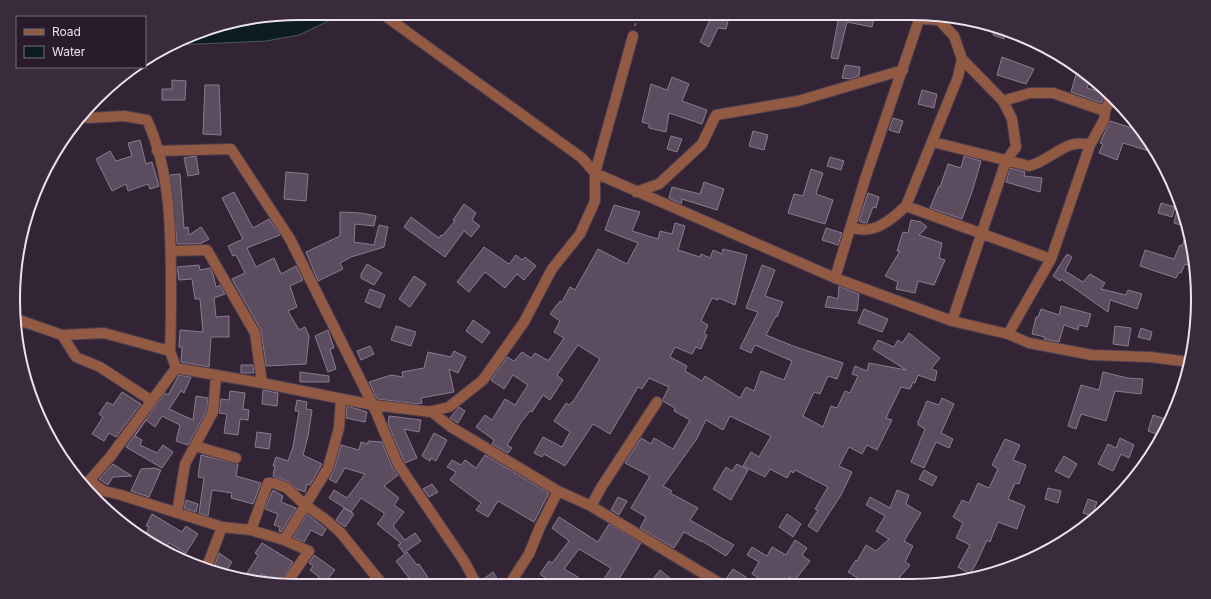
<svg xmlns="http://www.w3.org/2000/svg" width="1211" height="599" font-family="Inter,sans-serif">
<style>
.water{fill:#0c1c22;stroke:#4f575f}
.building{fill:#5c4c60;stroke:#8c7b8f}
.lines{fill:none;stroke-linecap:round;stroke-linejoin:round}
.minor-casing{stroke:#4d3f4f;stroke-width:12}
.path{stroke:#6c5f6e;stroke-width:2;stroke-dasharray:3 3;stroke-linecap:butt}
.minor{stroke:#935a43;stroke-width:10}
.rim{fill:none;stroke:#ece2ed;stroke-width:2}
</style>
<rect width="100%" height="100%" fill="#332435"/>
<path class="water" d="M300,13H345L299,35L266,41L176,45L207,28Z"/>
<path class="building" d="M713,13H730L726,29L718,28L709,47L700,42Z
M825,14H875L872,27L847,22L838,59L831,58L838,21L824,17Z
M995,26L1006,31L1004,39L993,35Z
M1002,57L1034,69L1026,84L997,75Z
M845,65L860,67L859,76L850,79L842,78Z
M1078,67L1091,77L1087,88L1105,93L1101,103L1071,92Z
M672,77L689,84L682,101L707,110L702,124L669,113L666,132L649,128V124L642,122L651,84L667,90Z
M172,80L186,81L185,100H162V89H172Z
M205,85H219L221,135L203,134Z
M922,90L937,94L934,108L918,104Z
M893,118L903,121L899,133L889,130Z
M1110,121L1141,131L1151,144L1149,151L1123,143L1117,160L1099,153L1103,144L1100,143Z
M753,131L768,135L764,150L749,146Z
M671,136L682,139L677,152L667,149Z
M140,140L146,164L152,162L159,186L150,189L148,184L128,191L126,184L112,191L96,159L110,151L116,161L132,156L128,143Z
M196,156L199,174L188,176L184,158Z
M964,156L981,161L972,192L962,219L930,208L939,186L940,187L948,164L961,168Z
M830,157L844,161L841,170L827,166Z
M1010,168L1025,172L1024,176L1042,178L1040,192L1006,182Z
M811,169L823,173L816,194L833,200L825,224L788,213L794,194L803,196Z
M286,172L308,174L306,201L284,199Z
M180,174L184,228L188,227L189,235L201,227L209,239L200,244H177L170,175Z
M704,182L724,189L717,210L682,199L681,204L669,198L672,187L700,194Z
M234,192L253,228L269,219L280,235L247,248L256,267L274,258L281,274L296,266L303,280L290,286L297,307L288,311L299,330L305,327L309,336L306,364L266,366L261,330L232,279L245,273L236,255L233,256L228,246L243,239L222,198Z
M868,193L879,197L876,208L873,207L867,223H864L859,221Z
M1161,203L1175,207L1172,217L1158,213Z
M464,204L476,213L472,220L480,226L471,237L464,231L445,257L404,227L411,217L439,238L441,235L442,236L455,221L453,220Z
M614,205L640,212L632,231L658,239L660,231L672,234L675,223L685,226L678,250L700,257L701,254L710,258L713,250L722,254L723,249L747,255L735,305L719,298L718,300L712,298L701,321L708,325L704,334L707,335L701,349L696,347L692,354L675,347L670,357L687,366L685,371L702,381L705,376L740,398L746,387L754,391L761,371L784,380L792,361L755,345L751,353L740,348L758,312L746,308L762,265L775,270L765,296L783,302L777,317L776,316L766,335L793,346L843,363L837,379L828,376L820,394L814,392L803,416L823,427L831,406L837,408L845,391L850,393L858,376L852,374L855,366L867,371L869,363L906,370L873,349L878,340L894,347L898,340L902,343L909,333L940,358L931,369L937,371L935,381L918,375L915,383L913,382L910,389L901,387L886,418L892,420L877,450L867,445L862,454L849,447L839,466L852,472L841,495L817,532L808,526L818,510L815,509L828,487L795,470L793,473L791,471L787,478L770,469L765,477L743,466L751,452L759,457L771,436L730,416L723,430L706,420L696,440L663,486L672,491L670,493L698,508L690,520L734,545L726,556L702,541V542L684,532L674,548L640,528L646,517L631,508L650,476L625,463L641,438L651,444L654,438L673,449L690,420L674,411L675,408L663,401V399L669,387L649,378L642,389L638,387L610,434L593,424L565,466L544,454L542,457L534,453L543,437L562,447L570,432L554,421L566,403L569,405L574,400L600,359L578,345L557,375L563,380L550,400L543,395L532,412L530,411L522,421L507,445L512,448L508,453L492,444L494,440L476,427L485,415L492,420L505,399L515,405L528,385L513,375L504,389L491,380L507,357L514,361L522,352L531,358L535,353L547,360H549L564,338L554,332L560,321L550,314L560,301L562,302L570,287L575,290L598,249L627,264L638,243L605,230Z
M1177,210L1184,212L1187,227L1174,223Z
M340,212L361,213L376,216L374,226L355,224L354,242L374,245L379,225L388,227L384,247L351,257L340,263L343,269L318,281L306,252L340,236Z
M911,220L921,222L927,227L919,235L942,243L939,258L945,260L934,285L918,281L915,293L896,289L898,282L885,276L900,251H897L903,232L908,233Z
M826,228L842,233L838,245L822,240Z
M1188,229L1193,252L1188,265L1185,264L1181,273L1179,272L1176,278L1140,266L1145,250L1174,259L1180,245L1182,246Z
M484,247L509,264L516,255L522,260L525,257L536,266L524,280L517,274L505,288L485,272L469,292L457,282Z
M1067,254L1072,257L1065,271L1083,282L1090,274L1105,283L1101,289L1126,295L1128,290L1142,294L1137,309L1110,300L1108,312L1061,279L1060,281L1053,276Z
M367,264L382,273L374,285L361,278V274Z
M199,265L200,270L210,268L213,274L216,287L220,285L225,294L214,298L216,317L229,316V337H211L209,367L181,362L182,347H179L180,330L203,332L200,299H195L192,279L179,280L177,267Z
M414,276L426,284L410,307L399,299Z
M839,286L859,294L857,311L825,307L828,296L838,299Z
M370,289L385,295L380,308L365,302Z
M1061,306L1091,314L1087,327L1079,325L1078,330L1064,325L1059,342L1044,339L1045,337L1032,334L1036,317H1038L1041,309L1059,315Z
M864,309L888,319L882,332L858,323Z
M473,320L490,332L482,343L466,331Z
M396,326L416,332L411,346L391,340Z
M1115,326L1131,328L1128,346L1113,344Z
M1141,328L1152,332L1150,340L1138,337Z
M328,330L334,348L330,349L336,369L328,372L315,336Z
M370,346L374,354L361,360L357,351Z
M454,351L466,357L458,373L449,369L454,392L421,398L422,403L417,404L377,399L369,382L391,375L403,377L402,372L424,368L428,352L451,357Z
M241,365H253L254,373H241Z
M300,372L329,376V382H300Z
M1103,372L1127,378L1143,379L1141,394L1115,391L1106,421L1081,414L1076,429L1068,426L1081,385L1099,390Z
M179,375L191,377L184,393L181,391L169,409L193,420L196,396L208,398L207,410L188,445L176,441L180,425L162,416L155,427L146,420L135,436L142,440L140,445L157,453L163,445L173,452L162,468L126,447L165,393L168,395Z
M263,390L278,393L277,406L262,404Z
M230,391L245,393L243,409L249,410L248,420L240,419L238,435L224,433L227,414L219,413L221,399L229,400Z
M122,392L141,404L116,437L109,433L104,441L92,434L103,417L99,414L107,402L113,405Z
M942,398L954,404L941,433L953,439L949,448L936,442L924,468L911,462L925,429L918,425V422L927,401L939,405Z
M297,400L307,402L306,409L312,410L308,436L303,455L322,464L310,485L307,484L305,492L297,489L289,482L273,476L275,466H273L276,457L288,461L293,447L299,411H295Z
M347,406L367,412L365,422L346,418Z
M459,407L465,411L458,423L450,418Z
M1153,415L1169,420L1162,436L1148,431Z
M389,416L421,420L419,432L404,429L417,458L405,463L404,461L388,424Z
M257,432L271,434L269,449L255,447Z
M434,433L447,440L436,461L431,458L430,461L422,456Z
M1120,438L1134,445L1129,458L1121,454L1113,471L1098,464L1108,444L1116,448Z
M1005,439L1020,445L1013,460L1026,465L1019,484L1015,483L1008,499L1025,506L1017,529L998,522L990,542L987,540L976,564L970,574L958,567L970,545L956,538L963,523L953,517L962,500L969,503L978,483L989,488L998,469L992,465Z
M368,441L382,442L392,467L398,475L384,486L399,498L394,505L404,512L393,526L405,540L415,533L421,541L404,553L398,545L401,543L377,524L384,515V513L361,498L351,512L329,498L334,490L347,498L365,474L345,468L336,483L329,479L334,470L341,445L359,450L361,442L368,444Z
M201,455L238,464L236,476L261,483L253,504L231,498L232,493L212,490L208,516L199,513L204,478L198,477Z
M485,455L549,493L534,522L498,501L488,517L476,510L481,503L450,480L456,472L447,467L452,460L461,465L465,460L476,468Z
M1064,456L1077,464L1069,478L1055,471Z
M113,464L132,476L113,477L108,485L99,479Z
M737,464L748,470L731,500L713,489L726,467L732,471Z
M155,468L161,470L149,497L131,491L141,469Z
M924,470L937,477L932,486L919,479Z
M432,484L438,492L429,497L423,489Z
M1048,488L1061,491L1058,503L1045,499Z
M273,490L283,496L281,502L296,508L281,532L279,531L280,527L274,525L278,514L265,509Z
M897,490L909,495L906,504L921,513L904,541L913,546L905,562L910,565L894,584H858L861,580L848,572L856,560L857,561L866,545L876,551L889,539L876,531L885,516L866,505L870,497L890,508Z
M618,497L627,501L619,515L611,510Z
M1088,499L1097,502L1092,516L1083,513Z
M186,500L198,504L196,512L184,508Z
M344,508L354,514L345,527L336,520Z
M152,514L182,532L186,526L198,534L186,553L169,543L165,550L145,537L149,527L146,526Z
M307,514L326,529L322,536L311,530L304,542L293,537Z
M787,514L801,524L793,537L779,527Z
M559,517L598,542L609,524L641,543L616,584L600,585L611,568L579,549L564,569L578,577L573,585H551L546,581L547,579L540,574L549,561L552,563L569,541L552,528Z
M795,540L807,548L802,555L810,561L795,580L789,577L785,584H778L768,578L765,582L752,574L759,562L747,555L752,547L767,556L772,547L786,555Z
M262,543L293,562L279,585L262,574L257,582L243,579L258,556L255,553Z
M407,552L417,565L419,564L429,579L419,585H398L409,578L396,561Z
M219,553L232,562L224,574L214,567Z
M314,555L335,570L323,585H313L319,577L310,570L313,566L309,563Z
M733,569L746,577L741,584H735L726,579Z
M660,570L671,579L666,584H649Z
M493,572L501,585H483L482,580Z"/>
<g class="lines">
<defs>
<path id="minor" d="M381,13L582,158L595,173L835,278L952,321L1008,334L1029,343L1092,355L1150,357L1190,362
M921,19L939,20L954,36L962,59L958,77L906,206L1051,259L1090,145C1066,137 1051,161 1029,166L933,142
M962,59L1003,101L1030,93H1053L1105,111L1104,120L1090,145
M1105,111L1111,96
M81,114L88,118L124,116L147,120C171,172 171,234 171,290C171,310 171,331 170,351L176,368L110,457L89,481L83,483
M157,151L231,149L290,239L373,405L398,464L464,561L477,585
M636,192L659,184L702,144L716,115L798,101L903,70
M851,227C873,236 891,220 906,206
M171,251L207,250L255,333L262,383
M835,278L866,176L921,14
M16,319L62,335L104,333L170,351
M952,321L1006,161L1016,147L1012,119L1003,101
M1008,334L1051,259
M62,335L76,357L100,367L152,401
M176,368L262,383L373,405L432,412L451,427L558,491L591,506L721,584
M428,412L449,407L483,380L524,322L552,269L580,234L595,201V173L633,36
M195,446L236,458
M89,481L104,491L121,495L222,527L251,530L284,540L309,551L285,585
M591,506L602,486L657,402
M177,513L185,464L213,412L216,376
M251,530L268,483H274L287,488L305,505L325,519L340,532L383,585
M284,540L328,468L339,428L341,399
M206,569L222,527
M509,585L529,554L540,527L558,491"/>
</defs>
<use href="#minor" class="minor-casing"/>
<path class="path" d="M635,26L638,13"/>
<use href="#minor" class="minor"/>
</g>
<path d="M0 0H1211V599H0ZM299 20H912A279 279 0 0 1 1191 299V300A279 279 0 0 1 912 579H299A279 279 0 0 1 20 300V299A279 279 0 0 1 299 20Z" fill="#392b3b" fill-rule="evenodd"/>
<path class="rim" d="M299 20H912A279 279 0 0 1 1191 299V300A279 279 0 0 1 912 579H299A279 279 0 0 1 20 300V299A279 279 0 0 1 299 20Z"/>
<rect x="16" y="16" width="130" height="52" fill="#291b2b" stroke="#776b79"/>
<rect x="24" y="29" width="20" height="6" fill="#935a43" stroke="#776b79"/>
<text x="52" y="36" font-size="12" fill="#ece2ed">Road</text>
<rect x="24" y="46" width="20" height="12" fill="#0c1c22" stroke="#776b79"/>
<text x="52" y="56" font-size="12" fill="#ece2ed">Water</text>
</svg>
